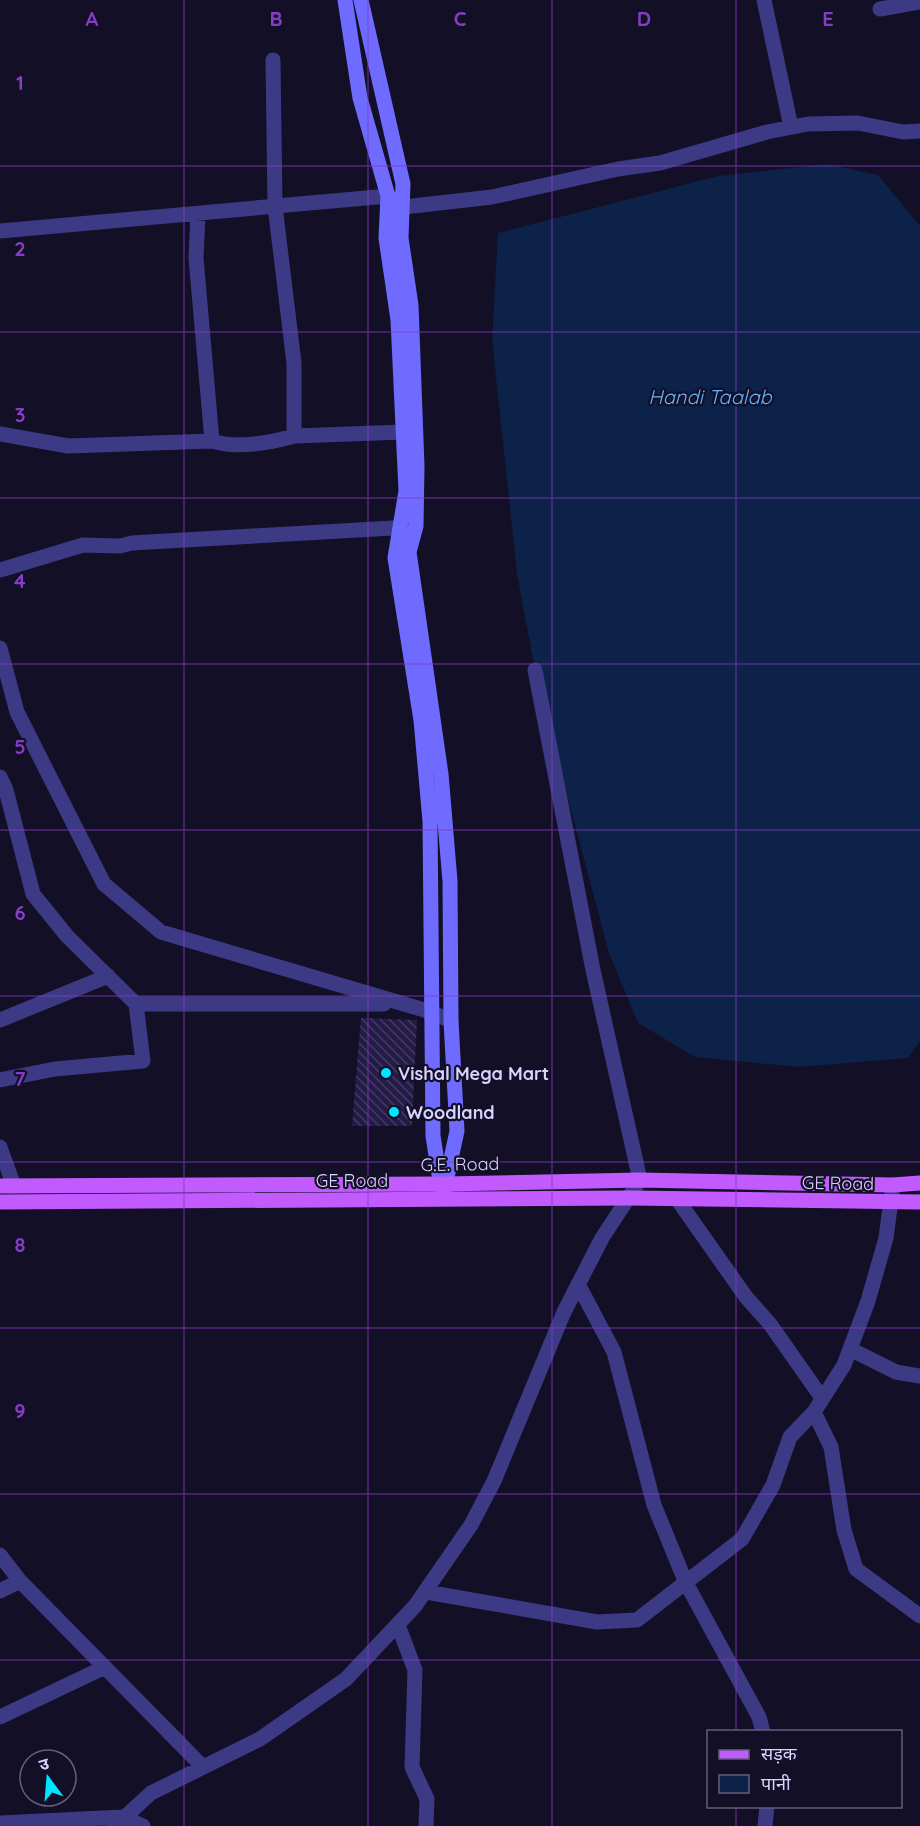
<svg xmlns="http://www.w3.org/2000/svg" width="920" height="1826" font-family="Quicksand,'Noto Sans Devanagari',sans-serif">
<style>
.water{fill:#0c2248}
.building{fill:url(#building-back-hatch)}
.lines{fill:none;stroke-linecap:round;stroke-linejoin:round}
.street{stroke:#3d3a85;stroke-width:15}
.secondary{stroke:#6f6bff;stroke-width:15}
.primary{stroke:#c25bff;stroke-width:15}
.grid{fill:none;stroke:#843dc5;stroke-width:1.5;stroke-opacity:0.55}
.poi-dot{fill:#00e5ff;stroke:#130f26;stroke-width:2}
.labels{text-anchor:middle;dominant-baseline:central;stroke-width:4.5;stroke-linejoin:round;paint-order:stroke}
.poi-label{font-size:18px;font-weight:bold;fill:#d9d4ff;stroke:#130f26;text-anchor:start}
.street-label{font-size:18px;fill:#d9d4ff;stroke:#130f26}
.water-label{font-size:20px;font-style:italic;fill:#62b6ff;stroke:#130f26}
.grid-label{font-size:20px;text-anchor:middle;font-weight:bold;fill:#843dc5;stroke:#130f26;stroke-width:4.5;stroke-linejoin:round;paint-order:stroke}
</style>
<defs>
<pattern id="building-back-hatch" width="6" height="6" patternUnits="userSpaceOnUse" patternTransform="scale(1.5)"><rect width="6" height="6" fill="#241b47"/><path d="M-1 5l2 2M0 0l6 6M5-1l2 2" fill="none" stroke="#433b63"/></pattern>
</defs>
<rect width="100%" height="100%" fill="#130f26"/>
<path class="water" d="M827,164L878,175L920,226V1041L908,1058L799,1067L695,1057L638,1023L609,953L538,686L517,574L492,339L498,233L718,176Z"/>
<path class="building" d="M361,1018L417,1020L412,1126H352Z"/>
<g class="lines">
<path class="street" d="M764,0L791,127
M880,9L920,2
M273,60L275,206L294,363V436
M198,215L196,258L212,441
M0,231L388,196L404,207L492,197L618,169L660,163L767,132L808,124L858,123L903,132L920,131
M0,434L68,446L212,441C236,449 270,443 294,436L403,432
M0,570L83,545L120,546L132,543L410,527
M0,648L17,712L104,884L161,932L431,1012L451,1021
M0,777L6,790L33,894L67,936L136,1004H384
M0,1020L108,976
M0,1080L55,1069L143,1061L136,1004
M0,1147L14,1186
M677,1199L746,1297L770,1324L822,1398
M578,1284L614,1352L654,1505L686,1583L759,1717L763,1732
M850,1349L896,1372L920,1376
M814,1412L831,1447L844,1530L856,1569L920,1616
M0,1555L20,1581
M0,1591L20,1581L203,1767
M426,1592L597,1622L637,1620L742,1539L773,1485L790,1437L814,1412L844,1365L868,1301L886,1238L893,1185
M398,1625L415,1670L412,1767L427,1799L426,1826
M0,1717L103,1668
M0,1823L123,1817L143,1826
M115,1826L151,1793L260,1739L346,1679L415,1606L471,1525L494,1481L564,1312L602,1238L640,1180L593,970L535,670
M765,1826L767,1806"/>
<path class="secondary" d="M345,0L360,98L388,196L386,238L398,320L406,491L395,558L421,720L430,821L433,1136L441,1187
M361,0L403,184L401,238L411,305L417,466L416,526L409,552L441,774L450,881L451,1021L457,1131L443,1196"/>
<path class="primary" d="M0,1186L446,1184L640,1180L893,1185L920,1183
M0,1202L630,1198L920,1202"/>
</g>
<path class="grid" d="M184,0V1826M368,0V1826M552,0V1826M736,0V1732M0,166H920M0,332H920M0,498H920M0,664H920M0,830H920M0,996H920M0,1162H920M0,1328H920M0,1494H920M0,1660H920M736,1806V1826"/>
<g class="poi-dot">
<circle cx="386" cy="1073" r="6"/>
<circle cx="394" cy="1112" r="6"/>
</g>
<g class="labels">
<g class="poi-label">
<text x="398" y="1073">Vishal Mega Mart</text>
<text x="406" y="1112">Woodland</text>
</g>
<g class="street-label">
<text transform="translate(460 1164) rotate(-1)">G.E. Road</text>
<text x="352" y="1180">GE Road</text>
<text transform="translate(838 1183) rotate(1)">GE Road</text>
</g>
<g class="water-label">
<text x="710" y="396">Handi Taalab</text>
</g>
</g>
<g class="grid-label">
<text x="92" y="26">A</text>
<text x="276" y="26">B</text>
<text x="460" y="26">C</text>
<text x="644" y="26">D</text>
<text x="828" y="26">E</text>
<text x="20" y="90">1</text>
<text x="20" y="256">2</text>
<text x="20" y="422">3</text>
<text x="20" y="588">4</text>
<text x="20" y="754">5</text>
<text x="20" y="920">6</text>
<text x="20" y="1086">7</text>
<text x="20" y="1252">8</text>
<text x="20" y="1418">9</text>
</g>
<rect x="707" y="1730" width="195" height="78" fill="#130f26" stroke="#625e7d" stroke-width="1.5"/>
<rect x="719" y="1750" width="30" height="9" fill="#c25bff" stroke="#625e7d" stroke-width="1.5"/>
<text x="761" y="1760" font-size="18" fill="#d9d4ff">सड़क</text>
<rect x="719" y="1775" width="30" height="18" fill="#0c2248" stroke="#625e7d" stroke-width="1.5"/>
<text x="761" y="1790" font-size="18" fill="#d9d4ff">पानी</text>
<g transform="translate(48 1778) rotate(344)"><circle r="28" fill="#130f26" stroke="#625e7d" stroke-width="1.5"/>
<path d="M0-4.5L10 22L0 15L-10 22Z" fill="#00e5ff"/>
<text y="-9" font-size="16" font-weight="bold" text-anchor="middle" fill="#d9d4ff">उ</text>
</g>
</svg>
